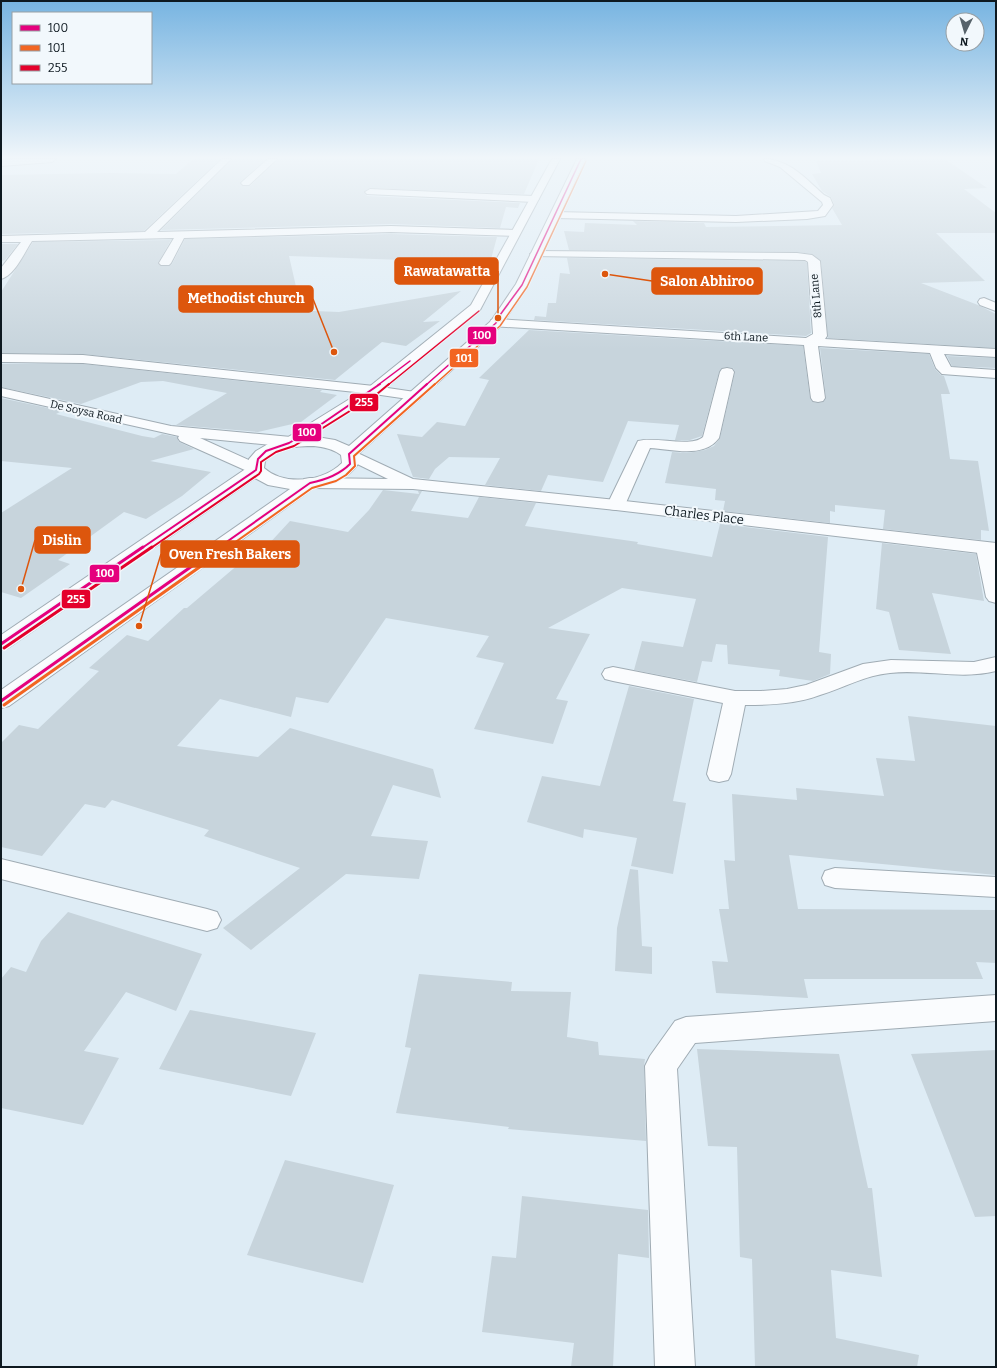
<svg xmlns="http://www.w3.org/2000/svg" width="997" height="1368" font-family="Bitter,serif">
<style>
.building{fill:#c7d4dc}
.lines{fill:none;stroke-linecap:round;stroke-linejoin:round}
.street-casing{stroke:#a0acb4;stroke-width:2}
.secondary-casing{stroke:#a0acb4;stroke-width:2}
.primary-casing{stroke:#a0acb4;stroke-width:2}
.highway-casing{stroke:#a0acb4;stroke-width:2}
.street{fill:#fafcfe;fill-rule:evenodd}
.secondary{fill:#fafcfe;fill-rule:evenodd}
.primary{fill:#fafcfe;fill-rule:evenodd}
.highway{fill:#fafcfe;fill-rule:evenodd}
.bus-1-far2-casing{stroke:#f2f8fc;stroke-width:3}
.bus-1-far1-casing{stroke:#f2f8fc;stroke-width:4}
.bus-1-casing{stroke:#f2f8fc;stroke-width:6}
.bus-2-far2-casing{stroke:#f2f8fc;stroke-width:3}
.bus-2-far1-casing{stroke:#f2f8fc;stroke-width:4}
.bus-2-casing{stroke:#f2f8fc;stroke-width:6}
.bus-3-far2-casing{stroke:#f2f8fc;stroke-width:3}
.bus-3-far1-casing{stroke:#f2f8fc;stroke-width:4}
.bus-3-casing{stroke:#f2f8fc;stroke-width:6}
.bus-1-far2{stroke:#e5007d;stroke-width:1.5}
.bus-1-far1{stroke:#e5007d;stroke-width:2}
.bus-1{stroke:#e5007d;stroke-width:3}
.bus-2-far2{stroke:#f26522;stroke-width:1.5}
.bus-2-far1{stroke:#f26522;stroke-width:2}
.bus-2{stroke:#f26522;stroke-width:3}
.bus-3-far2{stroke:#e4002b;stroke-width:1.5}
.bus-3-far1{stroke:#e4002b;stroke-width:2}
.bus-3{stroke:#e4002b;stroke-width:3}
.labels{text-anchor:middle;dominant-baseline:central;stroke-width:4;stroke-linejoin:round;paint-order:stroke}
.far-street-label{font-size:11px;fill:#0e1920;stroke:#f2f8fc}
.street-label{font-size:13px;fill:#0e1920;stroke:#f2f8fc}
.leader{fill:none;stroke:#dd560d;stroke-width:1.5}
.callout-dot{fill:#dd560d;stroke:#f2f8fc;stroke-width:1.5}
.callout{fill:#dd560d;stroke:#dd560d;stroke-width:1.5}
.callout-label{font-size:14px;text-anchor:middle;font-weight:bold;fill:#fff}
.line-badge{stroke:#f2f8fc;stroke-width:1.5}
.badge-label{font-size:11px;text-anchor:middle;font-weight:bold;fill:#fff}
</style>
<rect width="100%" height="100%" fill="#deecf5"/>
<path class="building" d="M193,159H220L144,231L1,234V175L111,173L176,174Z
M232,159H266L240,182L243,186H250L278,159H539L524,194L370,188L364,192L367,196L520,203L518,208L506,207L500,228L391,224L161,230Z
M875,159H945L987,188L964,189L996,213V233H936L985,281L921,283L978,305L996,314V348L828,338L821,261L812,254L797,252L569,250L564,231L584,232L585,223L637,225L633,221L704,223L706,227L842,225L832,208L834,204L831,197L822,191L812,174L821,173L816,161H878Z
M391,234L497,237L490,263L289,256L297,291L290,310L339,312L461,291L423,322L440,321L406,346L382,342L335,380L83,354L1,353V292L33,242L171,240L158,263L161,266H169L172,264L185,239Z
M1,244H18L5,260L1,261Z
M567,258L805,261L807,263L811,333L806,336L534,320L535,316L546,317L548,303H556L560,273L570,274Z
M529,330L803,346L810,398L813,402L818,403L823,402L826,398L820,348L929,354L935,369L941,375L944,376L950,394H941L950,459L978,461L989,531L981,530V540L883,529L885,510L835,505V512L830,511V523L723,511L725,501L715,500L716,489L665,483L672,452L687,453L705,450L714,446L720,438L735,372L733,368L727,367L722,368L719,372L702,436L690,440H675L679,425L628,421L603,482L548,475L541,491L485,485L500,458L449,457L435,469L429,479L413,477L397,434L422,437L437,422L465,426L489,380L479,378Z
M947,356L996,358V368L952,366Z
M1,364H83L322,390L320,392L337,395L301,422L258,432L176,425L227,393L163,381L141,382L81,404L1,387Z
M1,398L62,411L56,414L142,436L154,438L162,434L177,437L179,442L194,449L150,461L211,472L182,496L146,519L124,512L58,560L70,564L21,598L1,592V513L72,468L1,461Z
M383,490L419,494L418,491H422L411,511L468,518L479,497L536,503L525,526L638,542L637,544L712,557L720,524L828,537L819,652L831,654L830,674L813,681L779,676L780,670L728,664L727,645L716,644L712,662L702,661L697,682L634,670L642,641L683,647L696,599L622,588L548,628L590,634L556,699L568,701L553,744L474,729L504,663L476,657L489,636L386,618L328,703L296,697L291,717L220,699L177,746L258,757L290,728L433,769L441,798L393,785L371,836L428,841L419,879L346,874L251,950L223,928L300,868L204,836L209,830L112,800L105,808L85,804L42,856L1,847V743L19,725L38,729L99,671L89,668L127,635L148,641L184,608H187L246,558L254,560L290,521L348,532L369,510Z
M882,543L976,554L984,601L932,593L951,654L899,650L889,612L876,609Z
M629,686L694,699L673,801L686,803L673,874L631,866L637,838L584,829L583,838L527,822L542,776L600,786Z
M908,716L996,726V875L789,855L798,909L996,910V963L976,962L983,979H804L808,998L716,993L712,961L728,962L719,909H729L724,860L735,861L732,794L797,800L796,788L884,796L876,758L915,761Z
M630,869L638,870L642,946L652,947V974L615,971L617,928Z
M68,912L202,954L176,1011L126,992L84,1051L119,1058L83,1125L1,1108V979L11,967L26,972L41,941Z
M419,974L512,982L511,991L571,992L567,1037L598,1042L599,1055L645,1059L644,1066L646,1141L508,1129L509,1127L396,1113L411,1048L405,1047Z
M190,1010L316,1033L291,1096L159,1069Z
M697,1049L839,1054L868,1188H872L882,1277L831,1270L836,1338L919,1355L917,1367H755L752,1259L740,1257L737,1147L708,1146Z
M996,1050V1216L975,1217L911,1054Z
M285,1160L394,1185L363,1283L247,1255Z
M522,1196L648,1210L649,1258L618,1254L613,1367H571L574,1343L482,1332L492,1256L516,1258Z"/>
<g class="lines">
<defs>
<path id="street" d="M22,159H56L52,162L1,166V160Z
M222,159H231L157,232L391,226L515,230L520,233L515,236L391,232L184,238L171,263L169,265H161L159,263L174,238L32,241C24,253 15,275 1,279V268L21,242H1V236L145,232Z
M268,159H277L249,185H243L241,183L243,181Z
M764,159C789,159 806,179 824,195L830,198L833,205L825,216L807,219L736,222L555,218L550,215L555,212L736,216L818,211L823,205L822,202L780,167L765,161Z
M370,189L534,196L539,199L534,202L367,194L365,192Z
M536,251L797,253L812,255L820,261L827,336L825,339L996,349V357L944,354L951,367L996,370V378L942,374L936,368L930,353L818,346L825,398L823,401L818,402L813,401L811,398L804,345L491,326L490,323L491,320L496,319L806,338L813,334L808,262L805,260L532,256L530,254Z
M984,298L996,303V311L980,305L978,302L980,299Z
M1,354L83,355L374,386L415,392L420,393L422,396L420,399L415,400L374,394L83,363L1,362Z
M727,368L732,369L734,372L719,438C704,459 671,449 650,448L625,505L622,509L616,510L610,509L607,505L638,441C656,436 691,448 703,437L720,372L722,369Z
M985,542L992,544L996,555V603L989,601L986,597L976,548L978,544Z
M996,657V671C960,680 925,669 890,673C866,675 843,688 820,695C796,704 770,705 745,705L731,774L728,780L719,782L710,780L707,774L723,703L613,681L605,679L602,674L605,669L613,667L735,691H761L787,689L806,685L863,664L891,660L974,662Z
M1,859L207,909L217,912L221,920L217,928L207,931L1,879Z
M835,868L996,877V897L835,888L825,885L822,878L825,871Z
M996,995V1021L695,1043L677,1069L695,1367H655L645,1066L650,1056L675,1021L686,1017Z"/>
<path id="secondary" d="M349,449L413,479L616,500L996,543V555L616,510L413,489L310,488L304,487L302,483L304,479L310,478L388,479L343,457L341,454L343,451Z"/>
<path id="primary" d="M1,388L171,426L291,437L297,439L299,442L297,445L291,447L200,438L262,466L264,470L262,474L256,475L180,441L178,438L179,436L1,396Z"/>
<path id="highway" d="M552,159H560L480,310L379,393L311,436L335,440L349,446L491,321L516,284L577,159H585L528,285L501,326L357,455L358,464C348,479 333,483 315,487L9,706L1,708V690L290,489L268,485L255,478L8,648L1,650V635L247,468L249,459L256,451L268,444L285,439L369,387L471,305ZM314,446C324,447 333,449 341,455L342,463C323,482 284,486 264,468L265,461C278,447 296,446 314,446Z"/>
</defs>
<use href="#street" class="street-casing"/>
<use href="#secondary" class="secondary-casing"/>
<use href="#primary" class="primary-casing"/>
<use href="#highway" class="highway-casing"/>
<use href="#street" class="street"/>
<use href="#secondary" class="secondary"/>
<use href="#primary" class="primary"/>
<use href="#highway" class="highway"/>
<defs>
<path id="bus-1-far2" d="M378,385L410,361
M426,385L496,323L500,315L522,285L581,159"/>
<path id="bus-1-far1" d="M142,548L256,470L258,459L266,451L289,443L323,423L380,384
M218,548L310,483C325,480 339,475 350,464L349,454L427,384"/>
<path id="bus-1" d="M1,644L143,547
M1,701L219,547"/>
<path id="bus-2-far2" d="M434,385L500,326L527,287L586,161"/>
<path id="bus-2-far1" d="M227,548L312,488L336,481L346,475L355,466L354,456L435,384"/>
<path id="bus-2" d="M4,705L228,547"/>
<path id="bus-3-far2" d="M388,385L479,311"/>
<path id="bus-3-far1" d="M151,548L259,474L261,471V462L276,452L294,446L377,394L389,384"/>
<path id="bus-3" d="M4,648L152,547"/>
</defs>
<use href="#bus-1-far2" class="bus-1-far2-casing"/>
<use href="#bus-1-far1" class="bus-1-far1-casing"/>
<use href="#bus-1" class="bus-1-casing"/>
<use href="#bus-2-far2" class="bus-2-far2-casing"/>
<use href="#bus-2-far1" class="bus-2-far1-casing"/>
<use href="#bus-2" class="bus-2-casing"/>
<use href="#bus-3-far2" class="bus-3-far2-casing"/>
<use href="#bus-3-far1" class="bus-3-far1-casing"/>
<use href="#bus-3" class="bus-3-casing"/>
<use href="#bus-1-far2" class="bus-1-far2"/>
<use href="#bus-1-far1" class="bus-1-far1"/>
<use href="#bus-1" class="bus-1"/>
<use href="#bus-2-far2" class="bus-2-far2"/>
<use href="#bus-2-far1" class="bus-2-far1"/>
<use href="#bus-2" class="bus-2"/>
<use href="#bus-3-far2" class="bus-3-far2"/>
<use href="#bus-3-far1" class="bus-3-far1"/>
<use href="#bus-3" class="bus-3"/>
</g>
<linearGradient id="sky" x2="0" y2="1"><stop stop-color="#77b4e1"/><stop offset="0.45" stop-color="#f0f6fa"/><stop offset="1" stop-color="#f0f6fa" stop-opacity="0"/></linearGradient>
<rect width="997" height="350" fill="url(#sky)"/>
<g class="labels">
<g class="far-street-label">
<text transform="translate(816 296) rotate(-95)">8th Lane</text>
<text transform="translate(746 337) rotate(3)">6th Lane</text>
<text transform="translate(86 412) rotate(13)">De Soysa Road</text>
</g>
<g class="street-label">
<text transform="translate(704 515) rotate(7)">Charles Place</text>
</g>
</g>
<path class="leader" d="M498 318L498 271M605 274L652 281M334 352L313 299M21 589L35 540M139 626L161 554"/>
<g class="callout-dot">
<circle cx="498" cy="318" r="4"/>
<circle cx="605" cy="274" r="4"/>
<circle cx="334" cy="352" r="4"/>
<circle cx="21" cy="589" r="4"/>
<circle cx="139" cy="626" r="4"/>
</g>
<g class="callout">
<rect x="395" y="258" width="103" height="26" rx="4"/>
<rect x="652" y="268" width="110" height="26" rx="4"/>
<rect x="179" y="286" width="134" height="26" rx="4"/>
<rect x="35" y="527" width="55" height="26" rx="4"/>
<rect x="161" y="541" width="138" height="26" rx="4"/>
</g>
<g class="callout-label">
<text x="447" y="276">Rawatawatta</text>
<text x="707" y="286">Salon Abhiroo</text>
<text x="246" y="303">Methodist church</text>
<text x="62" y="545">Dislin</text>
<text x="230" y="559">Oven Fresh Bakers</text>
</g>
<g class="line-badge">
<rect x="467" y="326" width="30" height="19" rx="4" fill="#e5007d"/>
<rect x="449" y="348" width="30" height="20" rx="4" fill="#f26522"/>
<rect x="349" y="393" width="30" height="19" rx="4" fill="#e4002b"/>
<rect x="292" y="423" width="30" height="19" rx="4" fill="#e5007d"/>
<rect x="89" y="564" width="31" height="19" rx="4" fill="#e5007d"/>
<rect x="61" y="589" width="30" height="20" rx="4" fill="#e4002b"/>
</g>
<g class="badge-label">
<text x="482" y="339">100</text>
<text x="464" y="362">101</text>
<text x="364" y="406">255</text>
<text x="307" y="436">100</text>
<text x="105" y="577">100</text>
<text x="76" y="603">255</text>
</g>
<rect width="997" height="1368" fill="none" stroke="#0e1920" stroke-width="4"/>
<rect x="12" y="12" width="140" height="72" fill="#f2f8fc" stroke="#979fa4"/>
<rect x="20" y="25" width="20" height="6" fill="#e5007d" stroke="#979fa4"/>
<text x="48" y="32" font-size="12" fill="#0e1920">100</text>
<rect x="20" y="45" width="20" height="6" fill="#f26522" stroke="#979fa4"/>
<text x="48" y="52" font-size="12" fill="#0e1920">101</text>
<rect x="20" y="65" width="20" height="6" fill="#e4002b" stroke="#979fa4"/>
<text x="48" y="72" font-size="12" fill="#0e1920">255</text>
<g transform="translate(965 32) rotate(185)"><circle r="19" fill="#f2f8fc" stroke="#979fa4"/>
<path d="M0-3L7 15L0 10L-7 15Z" fill="#57636b"/>
<text y="-6" font-size="11" font-weight="bold" text-anchor="middle" fill="#0e1920">N</text>
</g>
</svg>
